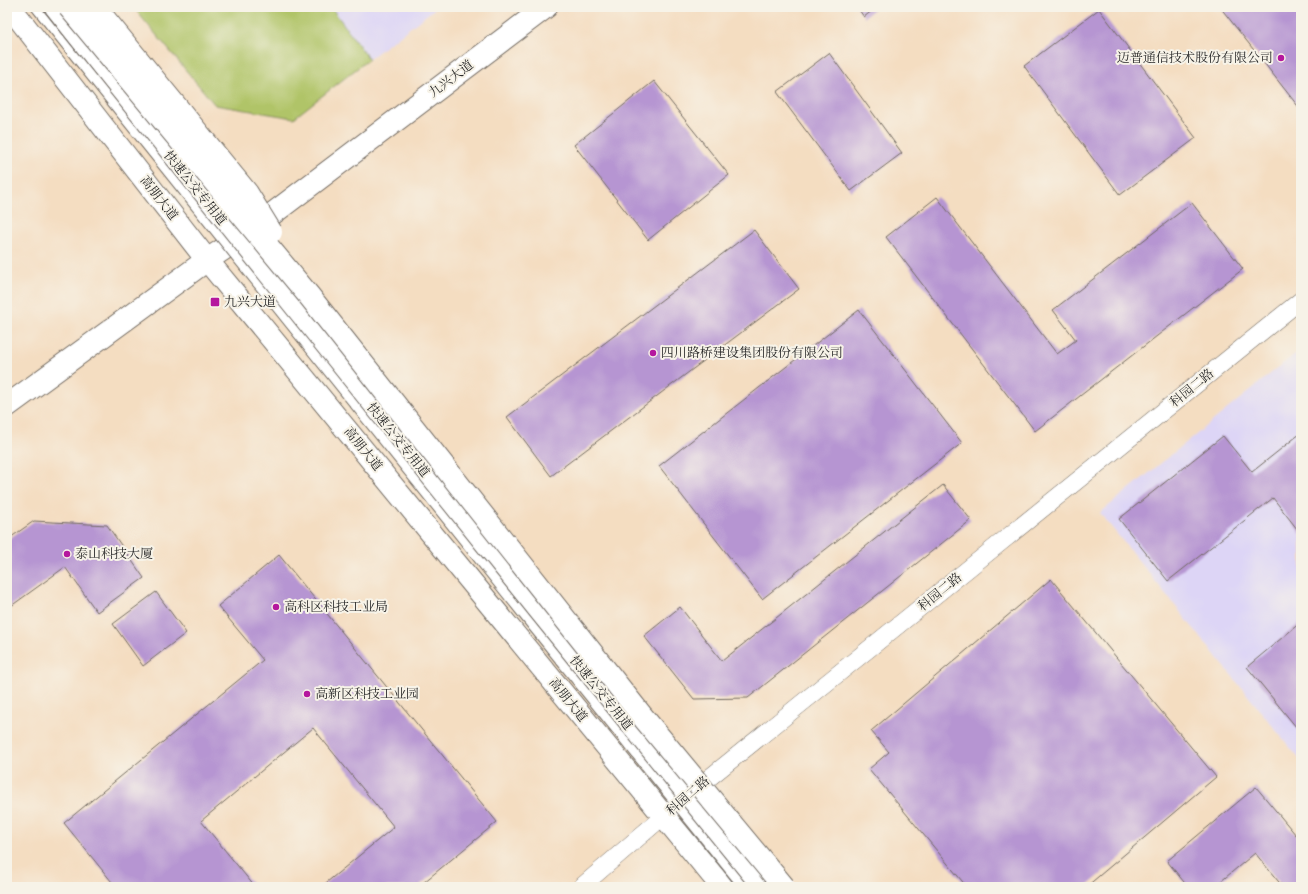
<svg xmlns="http://www.w3.org/2000/svg" width="1308" height="894" font-family="Cardo,'Noto Serif SC',serif">
<style>
.built{fill:#ddd5f6}
.green{fill:#b0c468;stroke:#6e784a}
.building{fill:#b695d2}
.lines{fill:none;stroke-linecap:round;stroke-linejoin:round}
.street-casing{stroke:#716960;stroke-width:18}
.secondary-casing{stroke:#716960;stroke-width:24}
.street{stroke:#fff;stroke-width:17}
.secondary{stroke:#fff;stroke-width:22}
.lane-bridge-casing{stroke:#716960;stroke-width:10;stroke-linecap:butt}
.highway-bridge-casing{stroke:#716960;stroke-width:24;stroke-linecap:butt}
.lane-bridge{stroke:#fff;stroke-width:8}
.highway-bridge{stroke:#fff;stroke-width:22}
.poi-dot{fill:#b5179e;stroke:#f7f3e8;stroke-width:1.5}
.labels{text-anchor:middle;dominant-baseline:central;stroke-width:4;stroke-linejoin:round;paint-order:stroke}
.poi-label{font-size:13px;fill:#2b2b2b;stroke:#f7f3e8;text-anchor:start}
.street-label{font-size:13px;fill:#2b2b2b;stroke:#f7f3e8}
</style>
<rect width="100%" height="100%" fill="#f7f3e8"/>
<filter id="ink" filterUnits="userSpaceOnUse"><feTurbulence type="fractalNoise" baseFrequency=".025" numOctaves="2"/><feDisplacementMap in="SourceGraphic" scale="8" xChannelSelector="R" yChannelSelector="G"/><feConvolveMatrix kernelMatrix="1 2 1 2 8 2 1 2 1" color-interpolation-filters="sRGB"/></filter>
<filter id="wash" filterUnits="userSpaceOnUse"><feTurbulence type="fractalNoise" baseFrequency=".012" numOctaves="4" result="noise"/><feDisplacementMap in="SourceGraphic" scale="16" xChannelSelector="R" yChannelSelector="G"/><feGaussianBlur stdDeviation="0.9" result="paint"/><feColorMatrix in="noise" values="0 0 0 0 0 0 0 0 0 0 0 0 0 0 0 0 0 1.4 0 .05"/><feComposite in="paint" operator="in"/></filter>
<g filter="url(#wash)">
<rect width="100%" height="100%" fill="#f4ddc1"/>
<path class="built" d="M331,7H437L369,59Z
M1295,354L1301,361V761L1100,513Z"/>
<path class="green" d="M133,7H331L369,59L294,118L215,105Z"/>
<g id="blocks">
<path class="building" d="M857,7H877L864,17Z
M1220,7H1301V110Z
M1099,9L1196,138L1120,195L1024,66Z
M829,53L902,153L851,191L777,92Z
M654,81L729,175L648,240L574,145Z
M937,197L1057,354L1076,340L1053,310L1192,203L1243,269L1035,431L886,237Z
M754,230L799,289L551,476L507,417Z
M859,310L962,443L762,599L659,466Z
M1301,433V534L1273,498L1168,581L1119,519L1223,436L1252,472Z
M943,485L971,520L748,698L694,699L644,636L680,607L722,661Z
M34,521L107,525L144,578L97,612L65,567L7,609V540Z
M279,555L497,822L418,887H321L394,827L313,728L201,821L255,887H116L64,823L263,660L218,606Z
M1051,579L1216,777L1086,887H967L869,769L889,752L871,731Z
M156,592L186,633L143,666L113,624Z
M1301,622V733L1247,667Z
M1256,787L1301,841V887H1283L1255,853L1214,887H1188L1167,861Z"/>
</g>
</g>
<g filter="url(#ink)">
<use href="#blocks" fill-opacity="0" stroke="#716960" stroke-width="1"/>
<g class="lines">
<defs>
<path id="street" d="M581,887L688,795L1301,300"/>
<path id="secondary" d="M10,7L207,260L722,887
M56,7L239,239L763,887
M7,406L207,260L239,239L546,7"/>
</defs>
<use href="#street" class="street-casing"/>
<use href="#secondary" class="secondary-casing"/>
<use href="#street" class="street"/>
<use href="#secondary" class="secondary"/>
<defs>
<path id="lane-bridge" d="M35,7L527,620L743,887"/>
<path id="highway-bridge" d="M69,7L310,297L642,716L784,887
M95,7L247,193L271,232"/>
</defs>
<use href="#lane-bridge" class="lane-bridge-casing"/>
<use href="#highway-bridge" class="highway-bridge-casing"/>
<use href="#lane-bridge" class="lane-bridge"/>
<use href="#highway-bridge" class="highway-bridge"/>
</g>
</g>
<g class="poi-dot">
<circle cx="1281" cy="58" r="4"/>
<rect x="210" y="297" width="10" height="10" rx="2"/>
<circle cx="653" cy="353" r="4"/>
<circle cx="67" cy="554" r="4"/>
<circle cx="276" cy="607" r="4"/>
<circle cx="307" cy="694" r="4"/>
</g>
<g class="labels">
<g class="poi-label">
<text x="1273" y="58" text-anchor="end">迈普通信技术股份有限公司</text>
<text x="224" y="302">九兴大道</text>
<text x="661" y="353">四川路桥建设集团股份有限公司</text>
<text x="75" y="554">泰山科技大厦</text>
<text x="284" y="607">高科区科技工业局</text>
<text x="315" y="694">高新区科技工业园</text>
</g>
<g class="street-label">
<text transform="translate(451 79) rotate(-37)">九兴大道</text>
<text transform="translate(195 188) rotate(51)">快速公交专用道</text>
<text transform="translate(159 198) rotate(52)">高朋大道</text>
<text transform="translate(1192 388) rotate(-39)">科园二路</text>
<text transform="translate(398 440) rotate(51)">快速公交专用道</text>
<text transform="translate(363 449) rotate(51)">高朋大道</text>
<text transform="translate(940 592) rotate(-39)">科园二路</text>
<text transform="translate(601 693) rotate(51)">快速公交专用道</text>
<text transform="translate(568 700) rotate(51)">高朋大道</text>
<text transform="translate(688 796) rotate(-41)">科园二路</text>
</g>
</g>
<rect width="1308" height="894" fill="none" stroke="#f7f3e8" stroke-width="24"/>
</svg>
